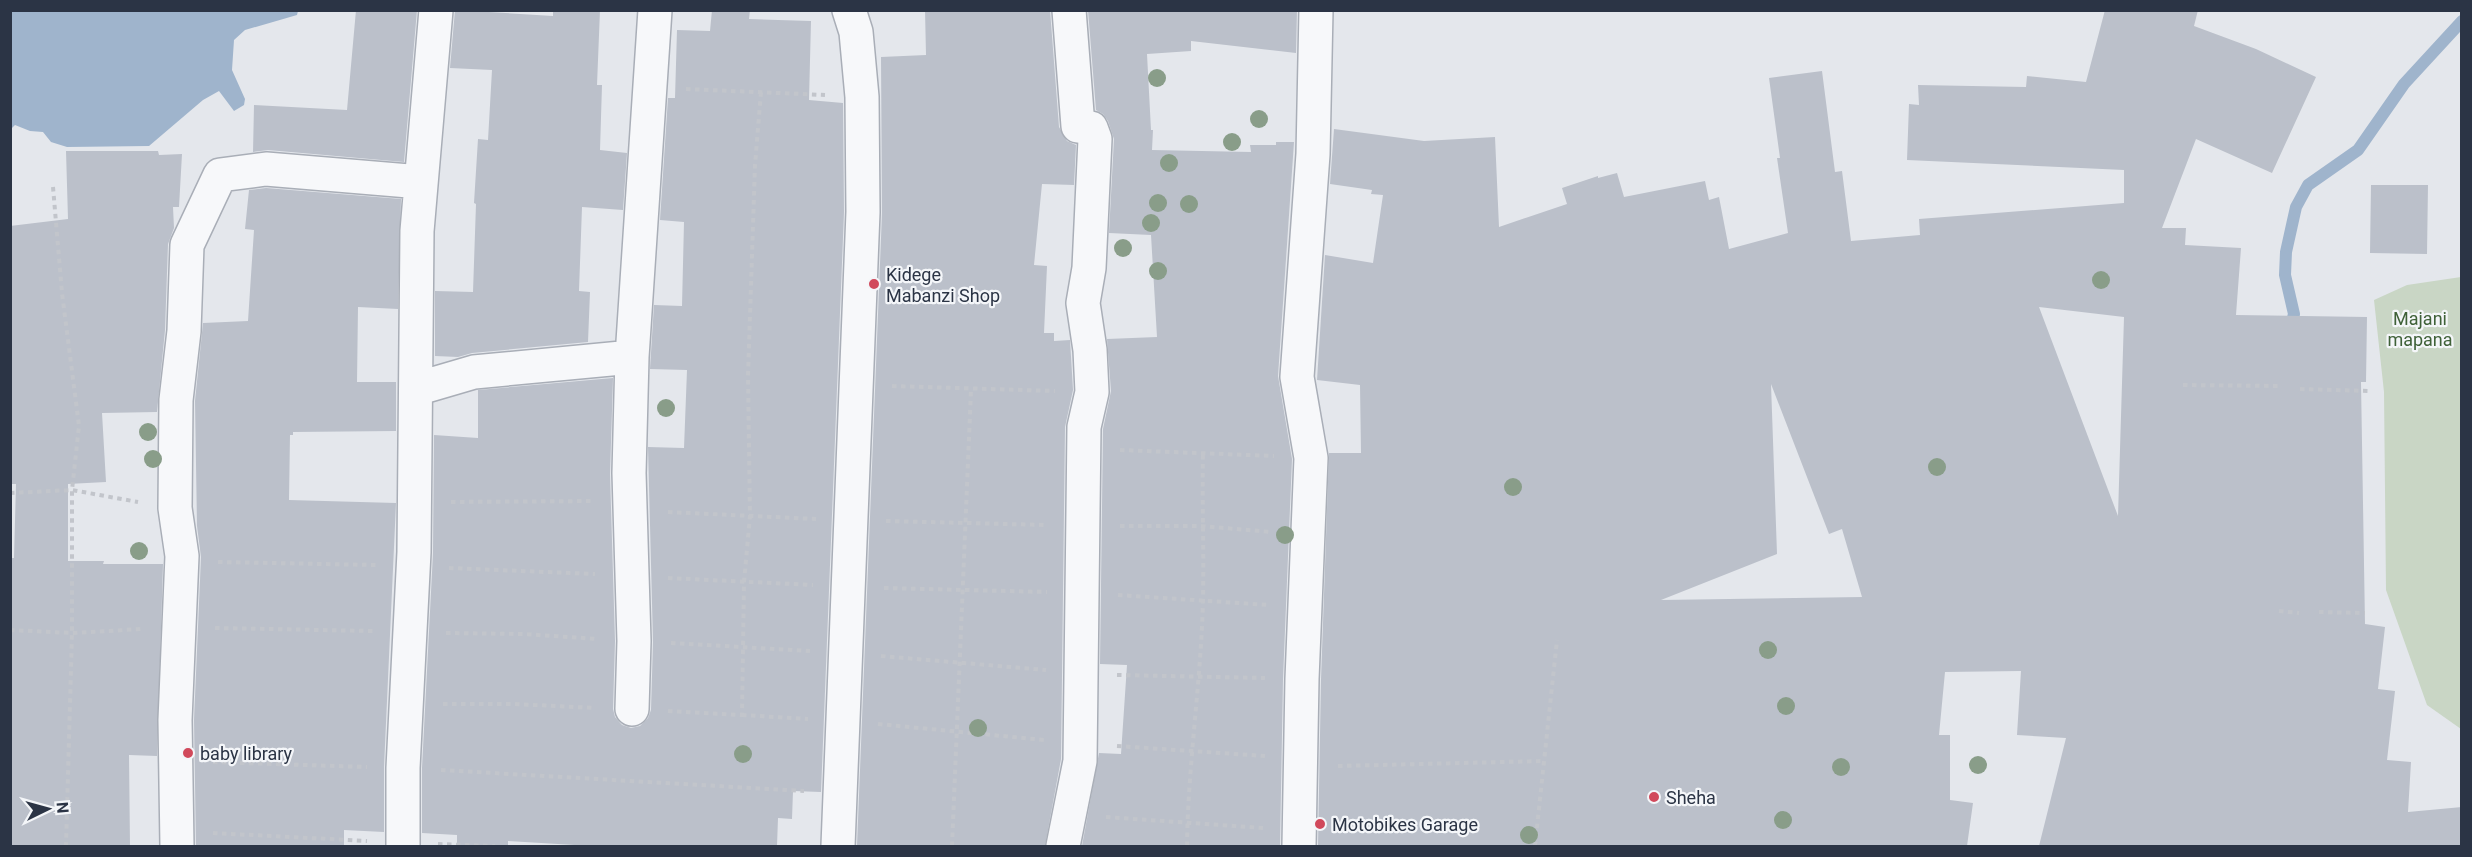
<svg xmlns="http://www.w3.org/2000/svg" width="2472" height="857" font-family="Roboto,sans-serif">
<style>
.green{fill:#c9d6c5}
.water{fill:#9fb4cc}
.lines{fill:none;stroke-linecap:round;stroke-linejoin:round}
.stream{stroke:#9fb4cc;stroke-width:12}
.building{fill:#bbc0ca;fill-rule:evenodd}
.street-casing{stroke:#a9aeb7;stroke-width:36}
.path{stroke:#c2c5cb;stroke-width:4;stroke-dasharray:4.5 4.5;stroke-linecap:butt}
.street{stroke:#f7f8fa;stroke-width:33}
.tree{fill:#899d89}
.poi-dot{fill:#d1495b;stroke:#f4f6f9;stroke-width:2}
.labels{text-anchor:middle;dominant-baseline:central;stroke-width:4.5;stroke-linejoin:round;paint-order:stroke}
.poi-label{font-size:18px;fill:#2b3445;stroke:#f4f6f9;text-anchor:start}
.park-label{font-size:18px;fill:#3f6138;stroke:#f4f6f9}
</style>
<rect width="100%" height="100%" fill="#e4e7ec"/>
<path class="green" d="M2461,277H2462L2461,729L2427,705L2386,590L2384,392L2374,300L2407,285Z"/>
<path class="water" d="M11,10H298V11L297,15L245,30L234,40L232,70L245,99L244,105L234,111L219,91L203,100L149,146L67,147L51,142L43,132L30,131L15,125L11,129Z"/>
<g class="lines">
<path class="stream" d="M2290,329L2294,314L2285,275L2286,252L2296,207L2308,185L2358,150L2404,84L2462,21"/>
</g>
<path class="building" d="M356,10H417L404,162L268,150L253,152L254,105L347,110Z
M455,10L553,16V10H600L597,85H602L600,150L627,153L623,210L582,207L579,291L590,292L588,342L472,353L458,357L435,356V291L473,292L476,204L474,203L478,139L488,140L492,70L450,68Z
M712,10H750L749,19L811,21L809,100L843,103L844,212L821,792L793,791L792,819L778,818L777,846H591L508,841V846H457V835L422,833V768L433,553L434,435L478,438V390L613,378L610,474L615,641L613,709L615,717L622,725L631,728L640,726L648,718L651,710L653,642L648,447L684,448L687,370L650,369L654,305L682,306L684,222L660,220L668,98H675L677,30L710,31Z
M925,10H1050L1059,127L1067,141L1076,145L1074,185L1042,184L1034,265L1047,266L1044,333H1054V341L1070,340L1073,390L1065,427L1061,759L1045,846H857L882,213L881,57L926,55Z
M1088,10H1297L1296,53L1191,41V51L1147,54L1151,130H1153L1152,150L1251,152L1250,145H1276V142H1294L1278,376L1292,459L1283,679L1280,846H1082L1099,753L1121,754L1127,665L1100,664L1103,429L1111,391L1107,339L1157,337L1151,235L1109,233L1114,139L1108,121L1103,114L1096,110Z
M2105,10H2198L2194,26L2256,49L2316,77L2272,173L2196,139L2162,228H2186L2185,245L2241,248L2236,315L2367,317L2366,382H2361L2365,624L2385,627L2378,689L2395,691L2387,760L2411,762L2408,812L2462,807V846H2039L2066,738L2017,735L2021,671L1945,672L1939,735H1950V800L1973,803L1967,846H1318L1321,680L1329,453H1361L1360,385L1317,380L1325,255L1373,263L1383,195L1371,194L1372,190L1330,184L1334,129L1424,141L1495,137L1499,227L1567,204L1562,188L1598,176V178L1617,173L1624,197L1705,181L1709,200L1719,197L1729,249L1788,233L1777,158H1780L1769,78L1822,71L1835,172L1842,171L1851,241L1920,235L1919,219L2124,203V170L1907,160L1909,104L1919,105L1918,85L2026,87L2027,76L2086,82ZM2039,307L2124,317L2118,516ZM1771,384L1829,534L1842,529L1862,597L1661,600L1777,554Z
M66,151H158L159,155L182,154L179,207H173L174,228L168,244L165,330L157,412L102,413L106,482L68,484V561H104L103,564H163L157,756L129,755L130,846H10V558H14L16,484H10V226L68,219Z
M2371,185H2428L2427,254L2370,253Z
M266,188L401,199L398,309L358,307L357,382H396V431L293,432V435H290L289,500L396,503L384,767V832L344,830V846H196L194,720L201,557L197,526L195,401L203,323L248,321L254,230L245,229L249,190Z"/>
<g class="lines">
<defs>
<path id="street" d="M416,389L474,372L632,357
M632,709L634,641L629,473L632,357L655,10
M177,846L175,720L182,556L175,508L176,400L184,331L187,245L220,175L266,169L421,182
M403,846V768L414,552L417,231L436,10
M838,846L863,212L862,97L856,32L849,10
M1063,846L1080,761L1084,427L1092,392L1090,350L1083,303L1089,268L1095,139L1091,128L1078,126L1069,10
M1299,846L1302,679L1311,458L1297,377L1313,154L1316,10"/>
</defs>
<use href="#street" class="street-casing"/>
<path class="path" d="M686,89L825,95
M53,187L62,293L79,426L72,490V633L66,846
M2183,385L2279,386
M892,386L1055,391
M2300,389L2369,391
M1120,450L1274,456
M10,493L72,490L138,502
M451,502L594,501
M668,512L816,519
M886,521L1047,525
M1120,526H1201L1271,532
M218,562L376,565
M449,568L595,574
M668,578L813,585
M884,588L1047,592
M1118,595L1269,605
M2279,611L2299,613
M2319,612L2365,613
M215,628L373,631
M10,630L72,633L142,629
M446,633L523,634L598,639
M671,643L810,651
M881,656L1046,670
M1117,675L1265,678
M443,704H515L595,708
M668,711L742,715L744,582L750,516L748,376L755,165L761,92
M742,715L808,719
M878,724L1044,740
M1117,746L1265,756
M213,762L367,767
M1338,766L1544,761
M441,770L804,791
M1106,817L1263,828
M213,833L367,841
M438,844L495,846
M952,846L971,390
M1187,846C1188,764 1201,682 1203,600C1204,551 1202,502 1203,454
M1535,846L1557,640"/>
<use href="#street" class="street"/>
</g>
<g class="tree">
<circle cx="1157" cy="78" r="9"/>
<circle cx="1259" cy="119" r="9"/>
<circle cx="1232" cy="142" r="9"/>
<circle cx="1169" cy="163" r="9"/>
<circle cx="1158" cy="203" r="9"/>
<circle cx="1189" cy="204" r="9"/>
<circle cx="1151" cy="223" r="9"/>
<circle cx="1123" cy="248" r="9"/>
<circle cx="1158" cy="271" r="9"/>
<circle cx="2101" cy="280" r="9"/>
<circle cx="666" cy="408" r="9"/>
<circle cx="148" cy="432" r="9"/>
<circle cx="153" cy="459" r="9"/>
<circle cx="1937" cy="467" r="9"/>
<circle cx="1513" cy="487" r="9"/>
<circle cx="1285" cy="535" r="9"/>
<circle cx="139" cy="551" r="9"/>
<circle cx="1768" cy="650" r="9"/>
<circle cx="1786" cy="706" r="9"/>
<circle cx="978" cy="728" r="9"/>
<circle cx="743" cy="754" r="9"/>
<circle cx="1978" cy="765" r="9"/>
<circle cx="1841" cy="767" r="9"/>
<circle cx="1783" cy="820" r="9"/>
<circle cx="1529" cy="835" r="9"/>
</g>
<g class="poi-dot">
<circle cx="874" cy="284" r="6"/>
<circle cx="188" cy="753" r="6"/>
<circle cx="1654" cy="797" r="6"/>
<circle cx="1320" cy="824" r="6"/>
</g>
<g class="labels">
<g class="poi-label">
<text x="886" y="274">Kidege<tspan x="886" dy="21">Mabanzi Shop</tspan></text>
<text x="200" y="753">baby library</text>
<text x="1666" y="797">Sheha</text>
<text x="1332" y="824">Motobikes Garage</text>
</g>
<g class="park-label">
<text x="2420" y="318">Majani<tspan x="2420" dy="21">mapana</tspan></text>
</g>
</g>
<rect width="2472" height="857" fill="none" stroke="#2b3445" stroke-width="24"/>
<g transform="translate(48 809) rotate(85)" stroke="#f4f6f9" stroke-width="4.5" paint-order="stroke">
<path d="M0-4.5L10 22L0 15L-10 22Z" fill="#2b3445"/>
<text y="-9" font-size="16" font-weight="bold" text-anchor="middle" fill="#2b3445">N</text>
</g>
</svg>
